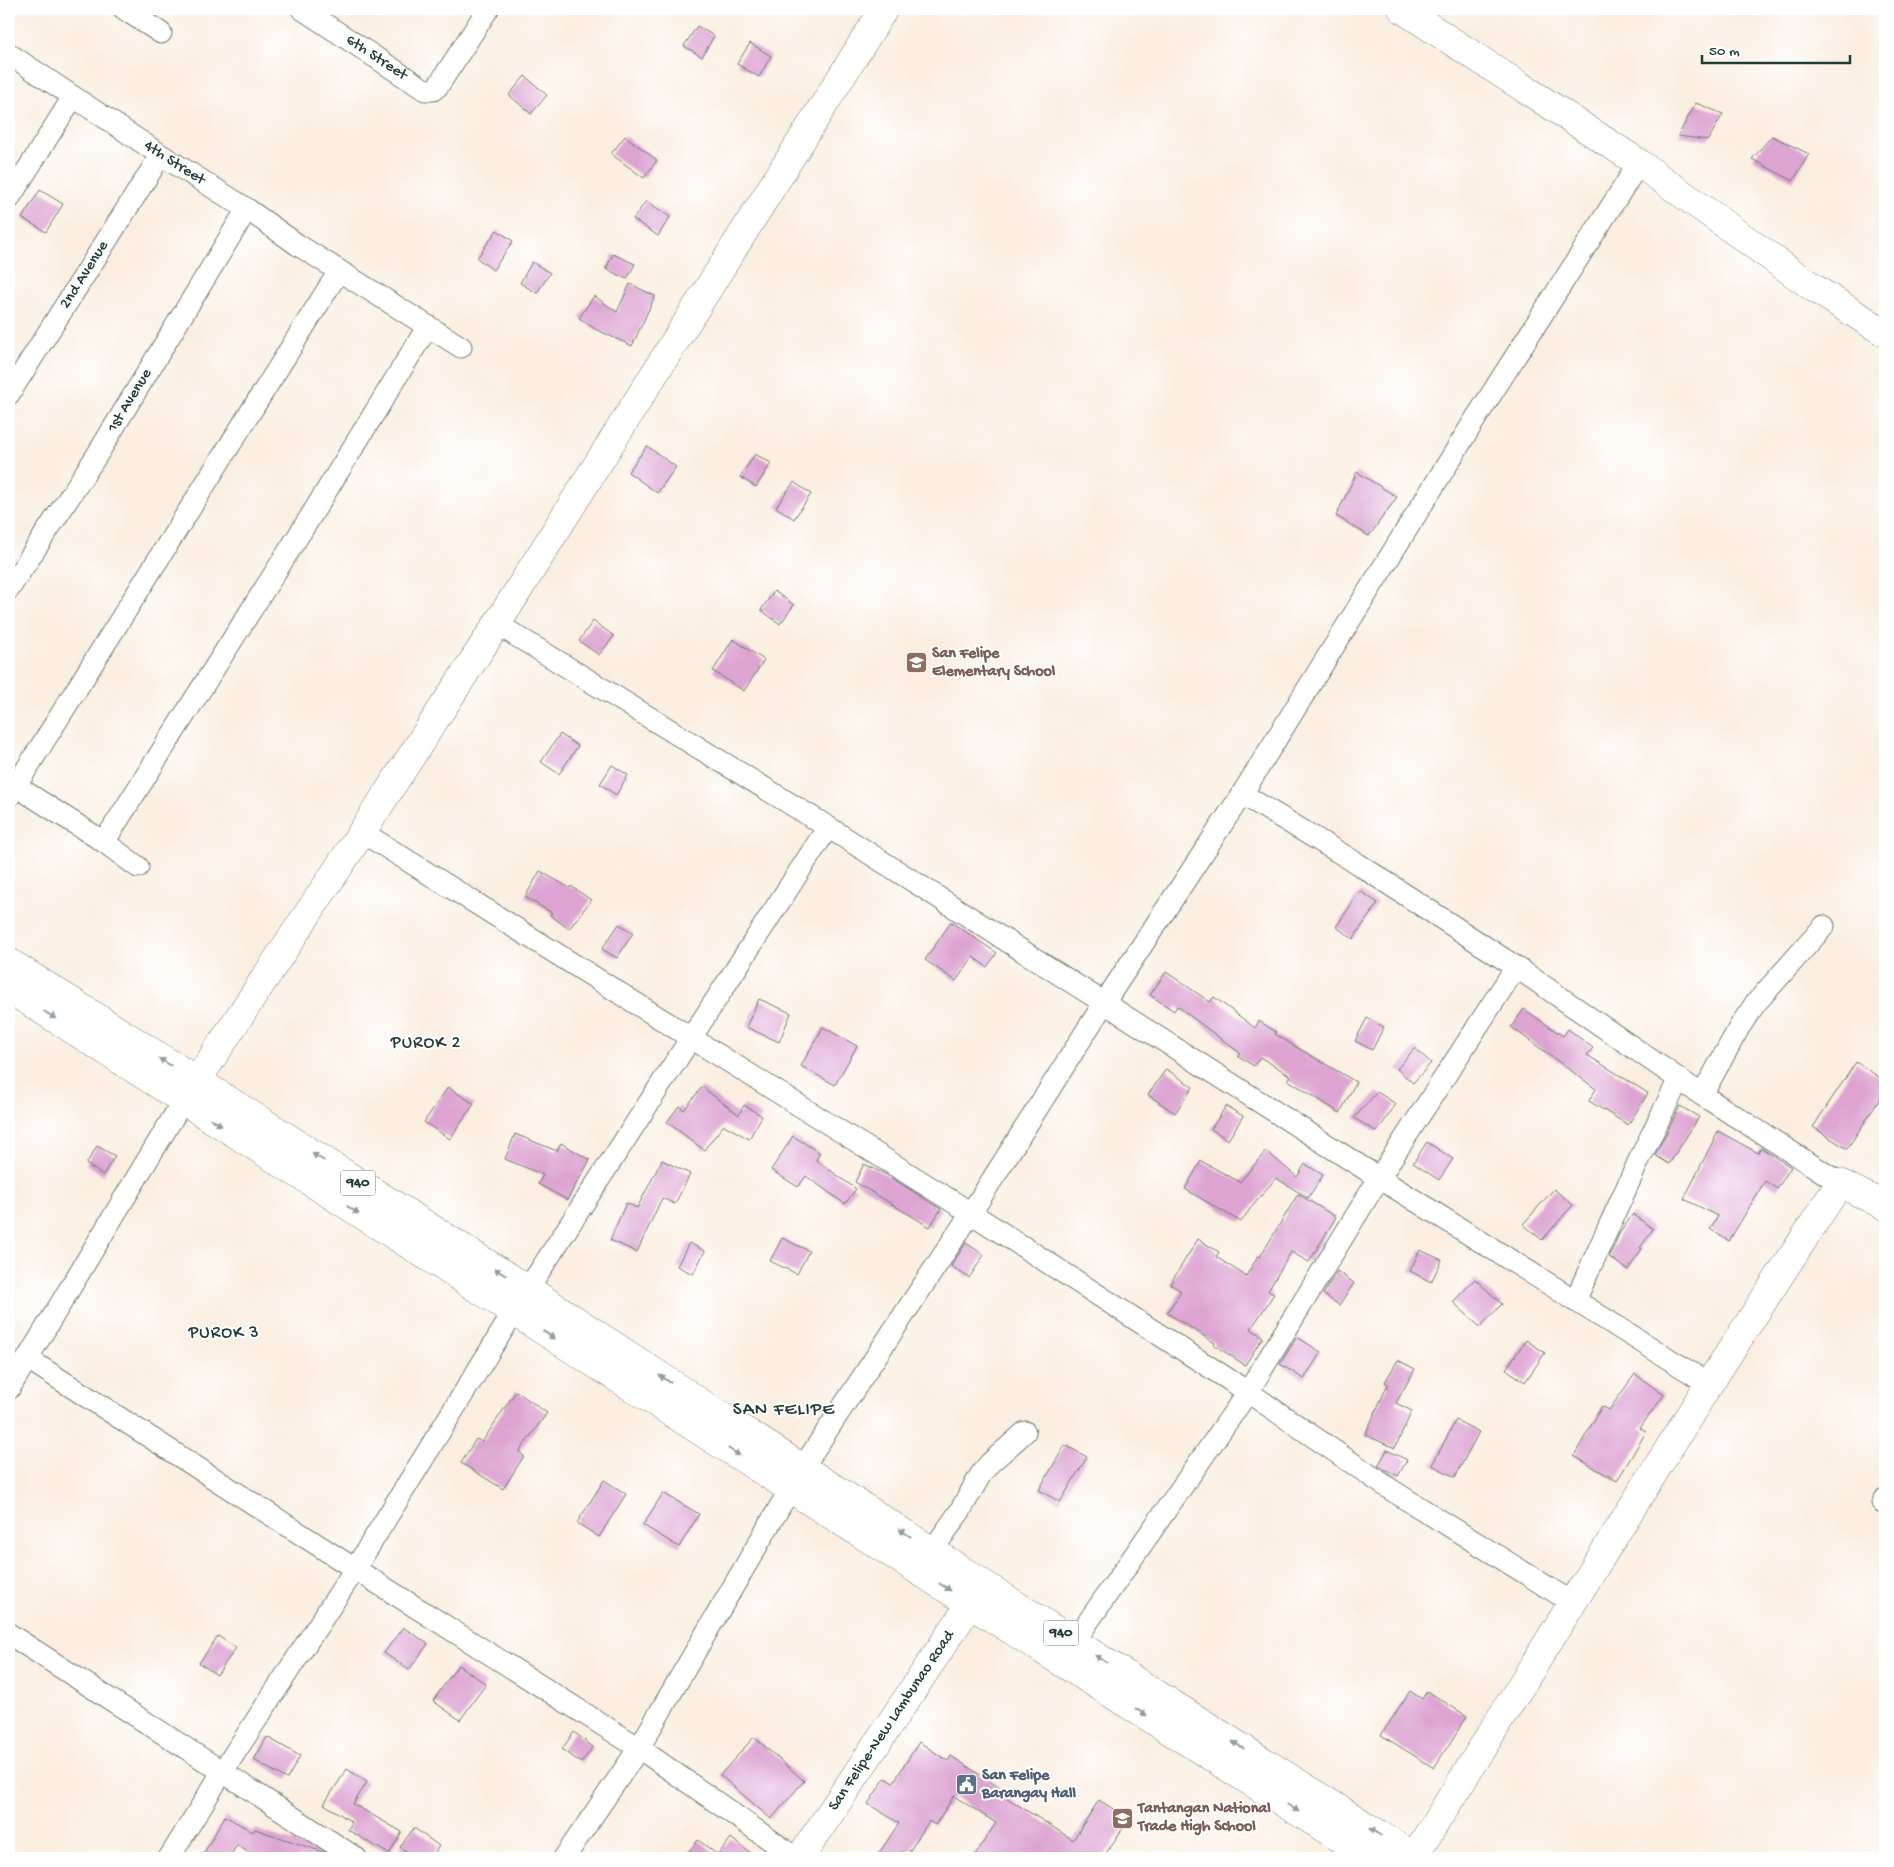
<svg xmlns="http://www.w3.org/2000/svg" width="1894" height="1867" font-family="'Gochi Hand',sans-serif">
<style>
.building{fill:#dda4d2}
.lines{fill:none;stroke-linecap:round;stroke-linejoin:round}
.street-casing{stroke:#6c7b70;stroke-width:23}
.secondary-casing{stroke:#6c7b70;stroke-width:29}
.highway-casing{stroke:#6c7b70;stroke-width:29}
.street{stroke:#fff;stroke-width:21}
.secondary{stroke:#fff;stroke-width:28}
.highway{stroke:#fff;stroke-width:28}
.oneway{fill:#8f9e9a}
.labels{text-anchor:middle;dominant-baseline:central;stroke-width:4;stroke-linejoin:round;paint-order:stroke}
.shield{fill:#fff;stroke:#627771;stroke-width:1}
.shield-label{font-size:15px;font-weight:bold;fill:#1f3d34}
.street-label{font-size:16px;fill:#1f3d34;stroke:#fff}
.education-label{font-size:16px;font-weight:bold;fill:#785e54;stroke:#fff;text-anchor:start}
.service-label{font-size:16px;font-weight:bold;fill:#4e5e75;stroke:#fff;text-anchor:start}
.neighbourhood-label{font-size:18px;letter-spacing:1px;fill:#1f3d34;stroke:#fff}
.quarter-label{font-size:19px;letter-spacing:1px;fill:#1f3d34;stroke:#fff}
</style>
<rect width="100%" height="100%" fill="#fff"/>
<filter id="ink" filterUnits="userSpaceOnUse"><feTurbulence type="fractalNoise" baseFrequency=".02" numOctaves="2"/><feDisplacementMap in="SourceGraphic" scale="10" xChannelSelector="R" yChannelSelector="G"/><feConvolveMatrix kernelMatrix="1 2 1 2 8 2 1 2 1" color-interpolation-filters="sRGB"/></filter>
<filter id="wash" filterUnits="userSpaceOnUse"><feTurbulence type="fractalNoise" baseFrequency=".0096" numOctaves="4" result="noise"/><feDisplacementMap in="SourceGraphic" scale="20" xChannelSelector="R" yChannelSelector="G"/><feGaussianBlur stdDeviation="1.12" result="paint"/><feColorMatrix in="noise" values="0 0 0 0 0 0 0 0 0 0 0 0 0 0 0 0 0 1.4 0 .05"/><feComposite in="paint" operator="in"/></filter>
<g filter="url(#wash)">
<rect width="100%" height="100%" fill="#faeee0"/>
<g id="blocks">
<path class="building" d="M697,26L714,36L702,57L684,46Z
M750,43L771,56L759,77L737,64Z
M525,76L547,95L531,114L509,95Z
M1696,103L1723,114L1708,140L1678,136Z
M625,136L657,160L644,178L611,154Z
M1772,136L1809,154L1793,181L1752,159Z
M40,190L63,204L46,232L22,218Z
M646,201L670,217L658,236L633,219Z
M497,230L513,241L493,270L477,258Z
M613,254L635,264L627,279L606,269Z
M532,262L550,273L537,293L520,283Z
M630,284L655,296L632,346L595,329L579,318L594,296L617,312Z
M647,446L676,467L657,493L628,472Z
M755,454L771,463L756,487L740,477Z
M1357,472L1397,497L1369,536L1336,516Z
M794,482L811,494L794,519L776,507Z
M774,591L794,605L780,624L761,610Z
M593,621L614,636L599,655L579,641Z
M733,639L764,660L744,691L713,671Z
M560,734L578,746L559,774L541,762Z
M612,765L628,775L616,795L600,784Z
M540,871L570,888L571,886L591,900L569,929L550,915L552,913L525,897Z
M1360,891L1378,903L1353,939L1336,927Z
M951,922L997,953L987,967L973,957L956,981L925,960Z
M619,924L633,933L617,958L602,949Z
M1166,972L1210,1002L1214,997L1255,1028L1259,1021L1276,1032L1275,1034L1303,1051L1356,1082L1340,1113L1288,1080L1291,1076L1260,1057L1254,1066L1238,1056L1240,1053L1177,1006L1174,1011L1150,995Z
M759,999L791,1013L779,1042L746,1027Z
M1524,1009L1563,1036L1568,1029L1593,1048L1587,1055L1648,1093L1628,1125L1589,1101L1596,1089L1511,1027Z
M1367,1018L1384,1027L1372,1050L1355,1041Z
M823,1027L857,1046L835,1085L801,1066Z
M1415,1048L1431,1063L1413,1083L1397,1069Z
M1856,1062L1885,1081V1091L1847,1149L1813,1127Z
M1166,1069L1193,1087L1175,1113L1148,1095Z
M448,1087L474,1104L450,1139L424,1122Z
M702,1087L739,1115L744,1105L762,1116L749,1139L724,1125L704,1150L667,1122L679,1106L684,1110Z
M1377,1092L1396,1104L1377,1132L1354,1118Z
M1226,1106L1243,1116L1228,1140L1211,1129Z
M1680,1106L1699,1117L1669,1164L1655,1155Z
M1718,1131L1758,1153L1761,1148L1791,1167L1777,1189L1765,1181L1729,1241L1710,1229L1718,1216L1684,1199Z
M515,1134L557,1151L561,1143L590,1160L567,1200L538,1184L543,1175L505,1159Z
M793,1136L820,1153L816,1160L856,1189L845,1204L806,1176L798,1187L771,1170Z
M1427,1142L1453,1159L1439,1180L1413,1163Z
M97,1146L115,1156L103,1175L86,1164Z
M1266,1151L1297,1177L1305,1164L1323,1175L1308,1198L1276,1178L1250,1209L1241,1222L1185,1189L1201,1161L1240,1182Z
M662,1160L690,1174L675,1204L662,1198L637,1252L610,1240L626,1203L637,1208Z
M864,1164L887,1175L941,1209L930,1227L855,1182Z
M1554,1189L1573,1205L1542,1240L1523,1224Z
M1298,1194L1336,1217L1309,1262L1291,1252L1268,1291L1274,1294L1251,1329L1263,1337L1245,1365L1214,1345L1215,1343L1167,1313L1181,1291L1170,1284L1198,1239L1219,1252L1216,1257L1246,1276L1258,1256L1260,1257Z
M1633,1214L1653,1229L1640,1248L1642,1249L1628,1270L1609,1257L1619,1234Z
M782,1238L809,1251L797,1274L770,1261Z
M689,1243L705,1251L693,1274L677,1266Z
M966,1243L984,1255L969,1278L951,1266Z
M1420,1250L1442,1260L1431,1282L1410,1271Z
M1337,1271L1354,1283L1339,1305L1323,1294Z
M1475,1279L1502,1304L1480,1327L1453,1302Z
M1297,1337L1321,1352L1304,1379L1280,1364Z
M1526,1340L1545,1353L1525,1382L1506,1369Z
M1398,1360L1415,1369L1396,1403L1412,1411L1395,1448L1365,1435L1388,1384L1385,1382Z
M1635,1374L1664,1395L1640,1428L1646,1432L1617,1481L1574,1456L1602,1406L1609,1410Z
M516,1391L547,1413L519,1452L524,1456L503,1489L461,1463L476,1439L482,1442Z
M1456,1420L1479,1432L1455,1477L1432,1465Z
M1065,1445L1087,1457L1060,1502L1039,1490Z
M1387,1450L1407,1460L1398,1476L1378,1466Z
M604,1480L626,1494L599,1537L577,1523Z
M663,1493L699,1514L679,1547L643,1525Z
M403,1627L428,1644L409,1670L384,1653Z
M218,1636L236,1648L217,1675L199,1663Z
M458,1665L486,1684L460,1720L433,1701Z
M1410,1691L1422,1699L1427,1691L1467,1716L1434,1768L1381,1735Z
M574,1732L593,1747L581,1763L562,1749Z
M267,1737L300,1756L287,1779L254,1760Z
M754,1737L804,1781L771,1819L720,1775Z
M919,1742L948,1761L951,1756L999,1787L996,1791L1073,1840L1099,1800L1129,1819L1103,1858H973L996,1823L954,1796L935,1825L929,1821L907,1855L901,1852L896,1858H876L899,1823L868,1804L885,1778L893,1783Z
M347,1769L367,1782L353,1804L402,1832L389,1854L348,1830L352,1822L324,1804Z
M225,1816L253,1832L255,1829L326,1853L331,1858H257L237,1845L229,1858H201Z
M414,1828L439,1846L431,1858H416L400,1847Z
M731,1838L757,1858H684L698,1840L718,1855Z"/>
</g>
</g>
<g filter="url(#ink)">
<use href="#blocks" fill-opacity="0" stroke="#6c7b70" stroke-width="1"/>
<g class="lines">
<defs>
<g id="street">
<path d="M124,9L161,33"/>
<path id="s1" d="M302,9L425,90H433L438,86L488,9"/>
<path id="s2" d="M9,54L161,155L247,209L298,245L461,347"/>
<path d="M9,199L73,97"/>
<path id="s3" d="M9,394L161,155"/>
<path id="s4" d="M9,589L97,455L247,209"/>
<path d="M497,624L828,827L1379,1178L1709,1384"/>
<path d="M16,786L104,842"/>
<path d="M1242,794L1358,864L1516,967L1702,1095L1840,1183"/>
<path d="M9,797L339,271"/>
<path d="M362,832L971,1213L1248,1392L1393,1491L1573,1603"/>
<path d="M138,867L104,842L309,519L428,326"/>
<path d="M1702,1095L1740,1026L1755,1004L1824,926"/>
<path d="M1575,1301L1640,1158L1679,1079"/>
<path d="M28,1359L355,1569L639,1748L796,1858"/>
<path d="M9,1389L183,1101"/>
<path d="M1883,1503L1885,1499"/>
<path d="M932,1551L960,1511L981,1474L990,1463L1025,1432"/>
<path d="M9,1634L356,1858"/>
<path d="M1074,1642L1248,1392L1379,1178L1516,967"/>
<path d="M169,1858L223,1771L355,1569L528,1289L828,827"/>
<path d="M564,1858L639,1748L803,1467L971,1213L1104,1003L1242,794L1476,418L1639,163"/>
</g>
<g id="secondary">
<path d="M1402,9L1639,163L1814,288L1885,333"/>
<path d="M184,1100L362,832L497,624L884,9"/>
<path d="M1414,1857L1709,1384L1840,1183L1885,1206"/>
<path id="s5" d="M800,1858L983,1585"/>
</g>
<path id="highway" d="M9,962L528,1289L706,1406L1074,1642L1417,1858
M9,989L1061,1662L1371,1858"/>
</defs>
<use href="#street" class="street-casing"/>
<use href="#secondary" class="secondary-casing"/>
<use href="#highway" class="highway-casing"/>
<use href="#street" class="street"/>
<use href="#secondary" class="secondary"/>
<use href="#highway" class="highway"/>
</g>
<defs><path id="oneway-solid" d="M-6-.8H1V-3.2L6.5 0L1 3.2V.8H-6Z" transform="scale(1.25)"/></defs>
<g class="oneway">
<use href="#oneway-solid" transform="translate(50 1015) rotate(32)"/>
<use href="#oneway-solid" transform="translate(165 1062) rotate(-148)"/>
<use href="#oneway-solid" transform="translate(216 1122) rotate(33)"/>
<use href="#oneway-solid" transform="translate(318 1157) rotate(-148)"/>
<use href="#oneway-solid" transform="translate(353 1210) rotate(33)"/>
<use href="#oneway-solid" transform="translate(500 1272) rotate(-148)"/>
<use href="#oneway-solid" transform="translate(549 1335) rotate(33)"/>
<use href="#oneway-solid" transform="translate(665 1379) rotate(-147)"/>
<use href="#oneway-solid" transform="translate(734 1452) rotate(32)"/>
<use href="#oneway-solid" transform="translate(905 1533) rotate(-147)"/>
<use href="#oneway-solid" transform="translate(945 1587) rotate(32)"/>
<use href="#oneway-solid" transform="translate(1101 1659) rotate(-148)"/>
<use href="#oneway-solid" transform="translate(1141 1712) rotate(32)"/>
<use href="#oneway-solid" transform="translate(1238 1745) rotate(-148)"/>
<use href="#oneway-solid" transform="translate(1293 1808) rotate(32)"/>
<use href="#oneway-solid" transform="translate(1375 1832) rotate(-148)"/>
</g>
</g>
<defs>
<symbol id="school-square" viewBox="-11 -11 22 22"><rect x="-9" y="-9" width="18" height="18" rx="4" fill="#8d6e63" stroke="#fff"/><path d="M0-5L7-2L0 1L-7-2ZM-4 1L0 2.5L4 1V4Q0 6-4 4Z" fill="#fff"/></symbol>
<symbol id="civic-square" viewBox="-11 -11 22 22"><rect x="-9" y="-9" width="18" height="18" rx="4" fill="#5c6f8a" stroke="#fff"/><path d="M-.6-6.5H3V-4.5H.6V-3L4-1V1h2V6H-6V1h2V-1L-.6-3ZM-1.2 2.5V6h2.4V2.5Z" fill="#fff"/></symbol>
</defs>
<g fill-rule="evenodd">
<use href="#school-square" x="904" y="650" width="25" height="25"/>
<use href="#civic-square" x="954" y="1772" width="25" height="25"/>
<use href="#school-square" x="1110" y="1806" width="25" height="25"/>
</g>
<g class="labels">
<g class="shield">
<rect x="340.5" y="1170.5" width="35" height="25" rx="4"/>
<rect x="1043.5" y="1620.5" width="35" height="25" rx="4"/>
</g>
<g class="shield-label">
<text x="358" y="1183">940</text>
<text x="1061" y="1633">940</text>
</g>
<g class="street-label">
<text stroke="none"><textPath href="#s1" startOffset="89">6th Street</textPath></text>
<text stroke="none"><textPath href="#s2" startOffset="198">4th Street</textPath></text>
<text stroke="none"><textPath href="#s3" startOffset="141">2nd Avenue</textPath></text>
<text stroke="none"><textPath href="#s4" startOffset="224">1st Avenue</textPath></text>
<text stroke="none"><textPath href="#s5" startOffset="165">San Felipe-New Lambunao Road</textPath></text>
</g>
<g class="education-label">
<text x="932" y="654">San Felipe<tspan x="932" dy="18">Elementary School</tspan></text>
<text x="1138" y="1809">Tantangan National<tspan x="1138" dy="18">Trade High School</tspan></text>
</g>
<g class="service-label">
<text x="982" y="1776">San Felipe<tspan x="982" dy="18">Barangay Hall</tspan></text>
</g>
<g class="neighbourhood-label">
<text x="426" y="1043">PUROK 2</text>
<text x="224" y="1333">PUROK 3</text>
</g>
<g class="quarter-label">
<text x="784" y="1410">SAN FELIPE</text>
</g>
</g>
<rect width="1894" height="1867" fill="none" stroke="#fff" stroke-width="30"/>
<path d="M1702 55v8h148v-8" fill="none" stroke="#1f3d34" stroke-width="2.5"/>
<text x="1709" y="55" font-size="15" fill="#1f3d34" stroke="#ffffff" stroke-width="4" paint-order="stroke">50 m</text>
</svg>
